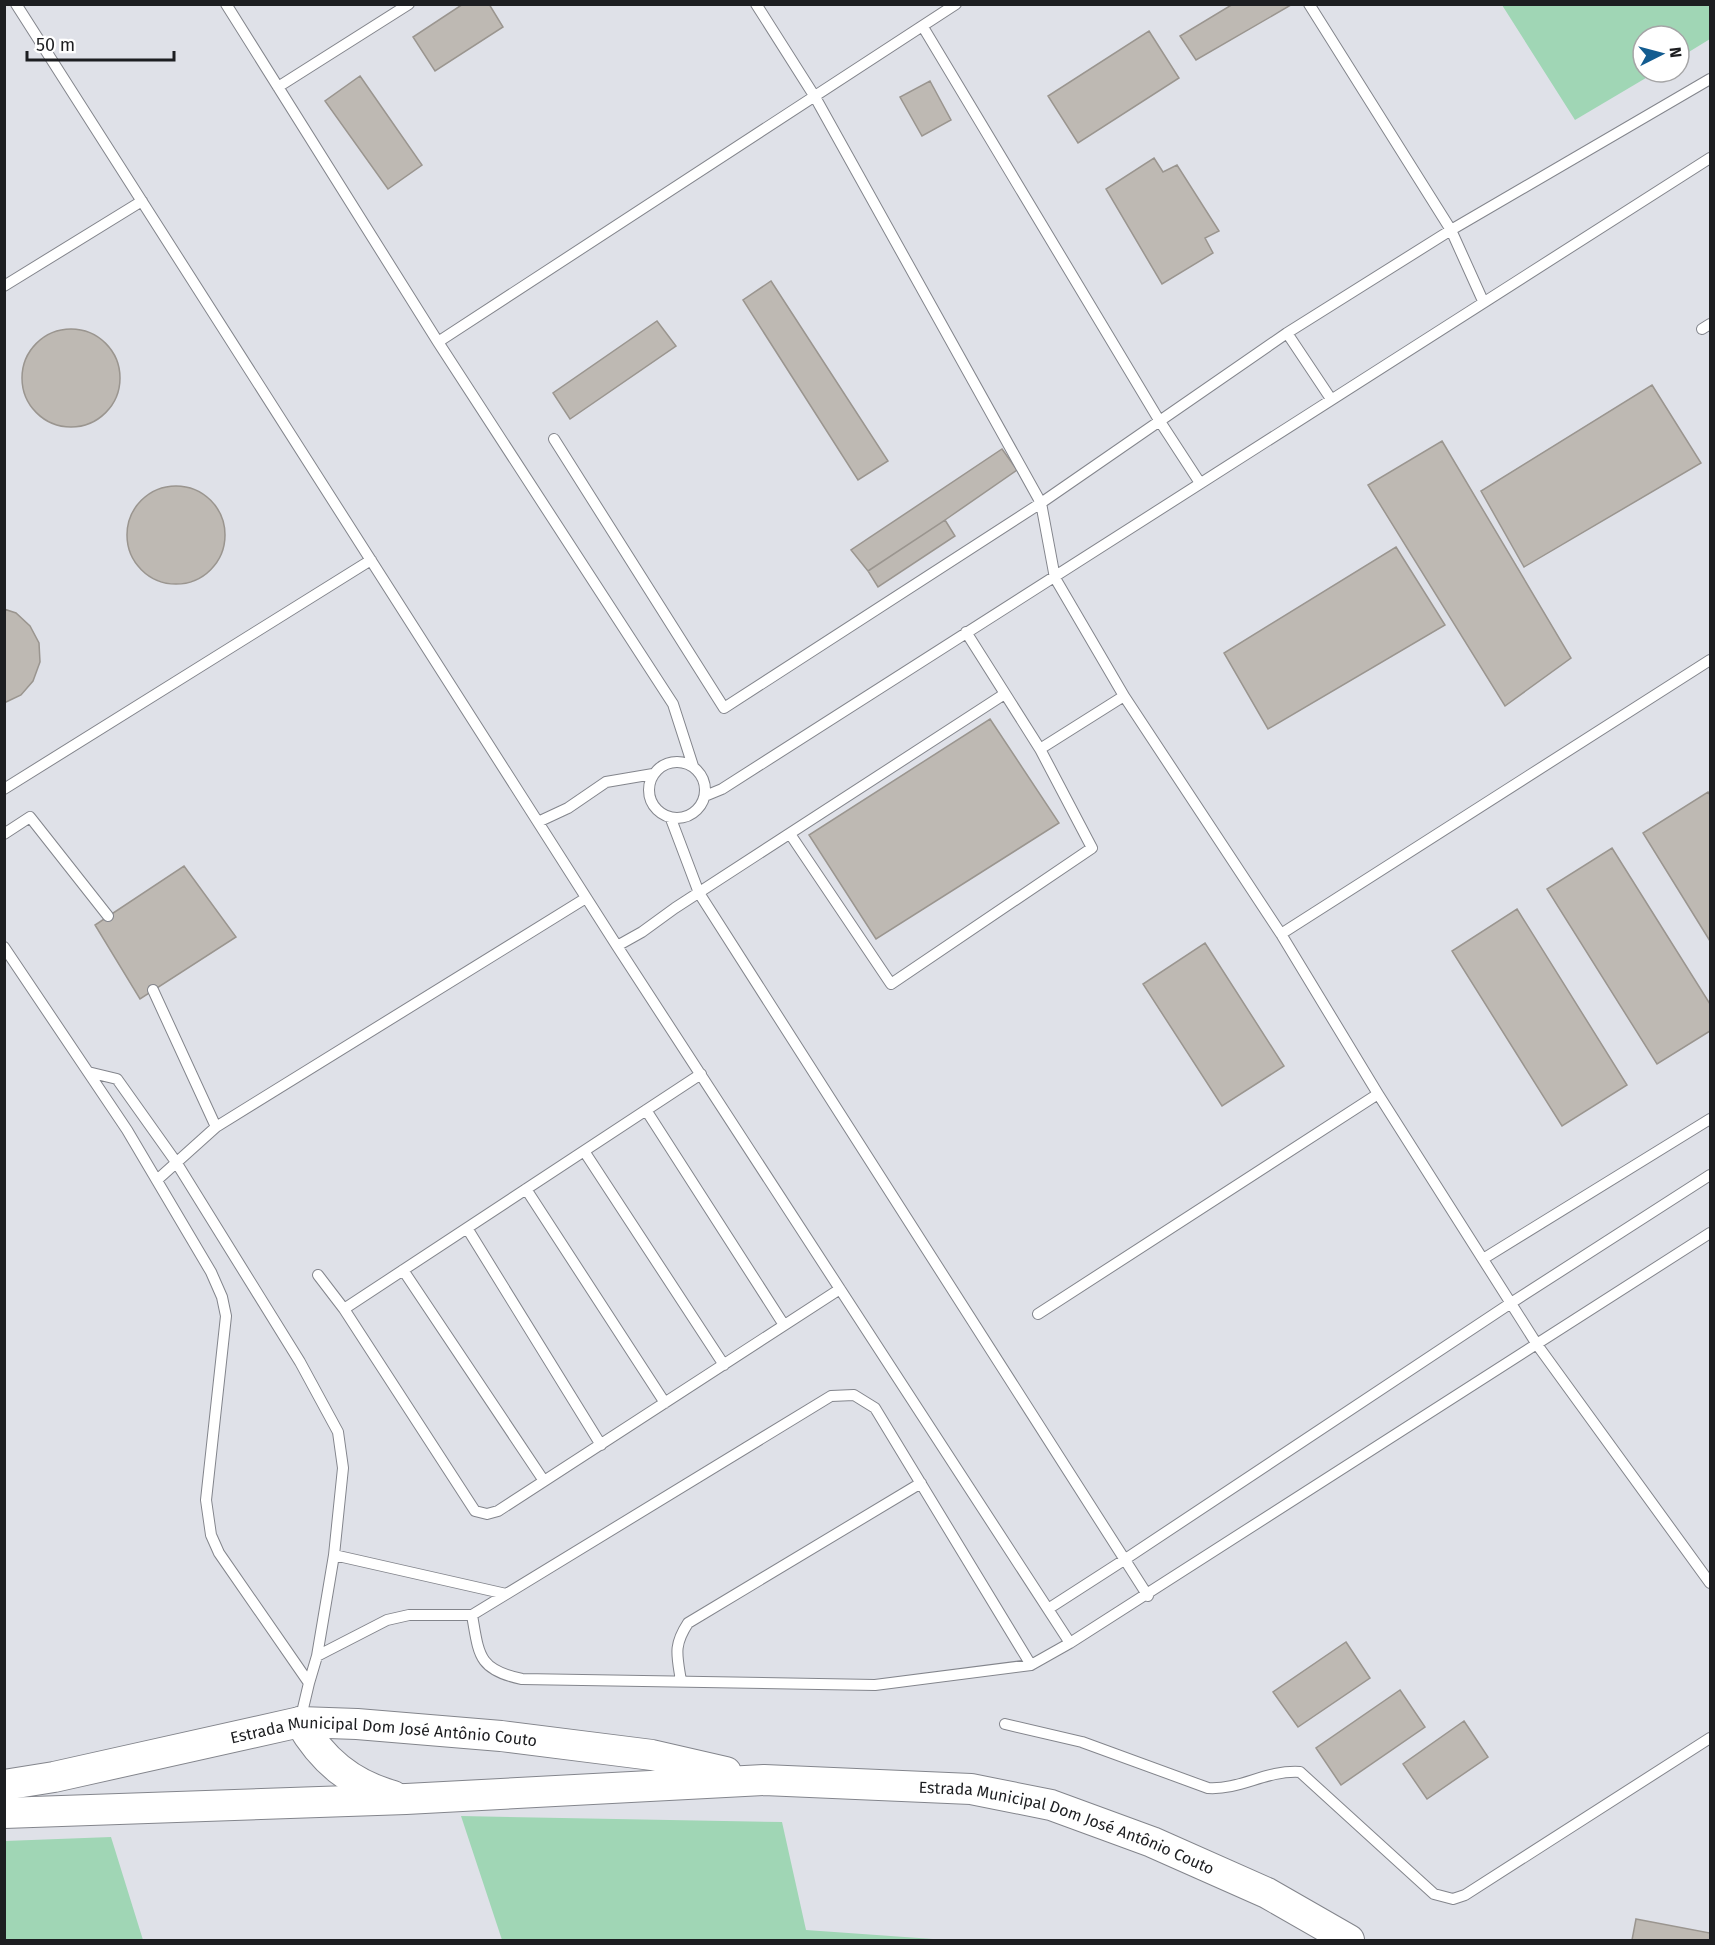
<svg xmlns="http://www.w3.org/2000/svg" width="1715" height="1945" font-family="'Fira Sans',sans-serif">
<style>
.green{fill:#a0d6b5}
.building{fill:#beb9b3;stroke:#9a958f;stroke-width:1.5}
.lines{fill:none;stroke-linecap:round;stroke-linejoin:round}
.service-casing{stroke:#83858c;stroke-width:12}
.secondary-casing{stroke:#83858c;stroke-width:32}
.service{stroke:#fff;stroke-width:10}
.secondary{stroke:#fff;stroke-width:30}
.labels{text-anchor:middle;dominant-baseline:central;stroke-width:4.5;stroke-linejoin:round;paint-order:stroke}
.street-label{font-size:16px;fill:#1d1e21;stroke:#fff}
</style>
<rect width="100%" height="100%" fill="#dfe1e8"/>
<path class="green" d="M1502,5H1710V39L1679,58V36H1643V72H1656L1575,120Z
M461,1816L782,1822L806,1930L947,1940H502Z
M111,1837L143,1940H5V1841Z"/>
<path class="building" d="M463,4H489L503,27L435,71L413,37Z
M1233,4L1291,5L1196,60L1180,36Z
M1149,31L1179,78L1078,143L1048,96Z
M360,76L422,165L388,189L325,101Z
M930,81L951,120L922,136L900,97Z
M1154,158L1163,172L1177,165L1219,231L1205,238L1213,253L1162,284L1106,189Z
M771,281L888,461L858,480L743,300Z
M657,321L676,346L570,419L553,393Z
M22 378a49 49 0 1 1 98 0a49 49 0 1 1-98 0Z
M1652,385L1701,463L1524,567L1481,491Z
M1442,441L1571,658L1505,706L1368,485Z
M1002,449L1017,470L945,520L868,571L851,550Z
M127 535a49 49 0 1 1 98 0a49 49 0 1 1-98 0Z
M945,520L955,536L878,587L868,571Z
M1396,547L1445,625L1268,729L1224,653Z
M4,609L16,613L30,626L39,643L40,662L33,681L21,695L4,703Z
M990,719L1059,823L876,939L809,835Z
M1708,792L1710,795V941L1643,833Z
M1612,848L1710,1004V1031L1657,1064L1547,889Z
M184,866L236,937L140,999L95,925Z
M1517,909L1627,1085L1562,1126L1452,951Z
M1205,943L1284,1066L1222,1106L1143,984Z
M1346,1642L1370,1678L1298,1727L1273,1692Z
M1400,1690L1425,1727L1341,1785L1316,1748Z
M1464,1721L1488,1757L1427,1799L1403,1764Z
M1636,1919L1710,1933V1940H1632Z"/>
<g class="lines">
<defs>
<path id="service" d="M16,4L617,946L1070,1643L1710,1233
M226,4L438,342L673,704L693,766
M756,4L815,97L1041,503L1055,578L1124,696L1281,934L1378,1094L1538,1346L1710,1583
M1309,4L1451,230L1483,301
M923,27L1159,420L1200,483
M278,87L409,4
M4,286L142,201
M1702,329L1710,324
M1287,333L1331,399
M438,342L956,4
M554,439L724,708L1041,503L1287,333L1451,230L1710,79
M1040,749L1124,696
M649 790a28 28 0 1 1 56 0a28 28 0 1 1-56 0Z
M4,789L371,560
M705,796L722,789L1710,158
M671,819L699,893L1148,1596
M538,822L568,808L606,782L653,774
M4,834L30,817L108,916
M790,834L891,984L1092,848L1040,749L966,632
M1281,934L1710,660
M617,946L642,932L675,908L1003,695
M4,947L127,1130L211,1272L222,1297L226,1316L206,1500L211,1535L219,1553L309,1683L300,1721
M153,990L216,1127L586,898
M88,1072L117,1079L176,1162L300,1362L338,1432L343,1468L334,1555L317,1656
M646,1110L784,1325
M584,1151L724,1365
M157,1180L216,1127
M526,1189L665,1403
M467,1228L601,1445
M1483,1259L1710,1119
M403,1270L544,1481
M318,1275L344,1309L475,1511L487,1514L498,1511L840,1289
M344,1309L701,1074
M1038,1314L1378,1094
M334,1555L506,1594
M1048,1609L1124,1560L1511,1303L1710,1175
M1031,1665L875,1408L854,1395L831,1396L472,1615C479,1655 478,1670 522,1679L875,1685L1031,1665L1070,1643
M681,1681C677,1655 673,1646 688,1623L921,1483
M309,1683L317,1656L387,1620L409,1615H472
M1005,1724L1082,1742L1208,1788C1241,1790 1265,1770 1300,1772L1434,1894L1453,1899L1465,1895L1710,1738"/>
<g id="secondary">
<path d="M300,1722C322,1760 350,1784 393,1796"/>
<path id="s1" d="M4,1785L54,1777L300,1722L357,1724L501,1736L652,1755L726,1772"/>
<path id="s2" d="M4,1813L406,1799L764,1780L971,1789L1051,1805L1152,1842L1267,1893L1349,1940"/>
</g>
</defs>
<use href="#service" class="service-casing"/>
<use href="#secondary" class="secondary-casing"/>
<use href="#service" class="service"/>
<use href="#secondary" class="secondary"/>
</g>
<g class="labels">
<g class="street-label">
<text stroke="none"><textPath href="#s1" startOffset="386">Estrada Municipal Dom José Antônio Couto</textPath></text>
<text stroke="none"><textPath href="#s2" startOffset="1070">Estrada Municipal Dom José Antônio Couto</textPath></text>
</g>
</g>
<rect width="1715" height="1945" fill="none" stroke="#1d1e21" stroke-width="12"/>
<g transform="translate(1661 54) rotate(84)"><circle r="28" fill="#ffffff" stroke="#a5a5a6" stroke-width="1.5"/>
<path d="M0-4.5L10 22L0 15L-10 22Z" fill="#135c90"/>
<text y="-9" font-size="16" font-weight="bold" text-anchor="middle" fill="#1d1e21">N</text>
</g>
<path d="M27 51v9h147v-9" fill="none" stroke="#1d1e21" stroke-width="3"/>
<text x="36" y="51" font-size="18" fill="#1d1e21" stroke="#ffffff" stroke-width="4.5" paint-order="stroke">50 m</text>
</svg>
